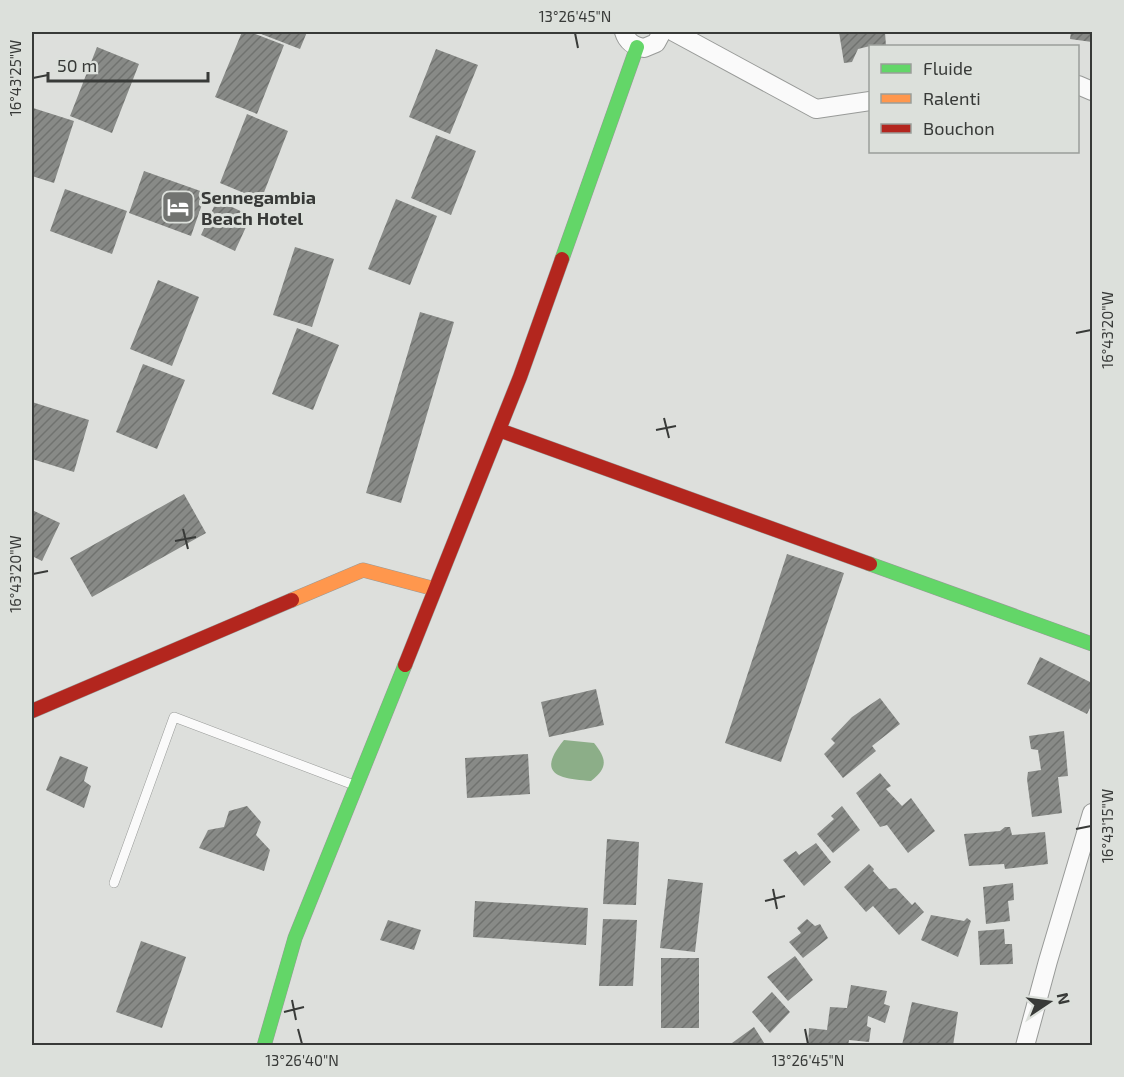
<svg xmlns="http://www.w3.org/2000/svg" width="1124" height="1077" font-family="'Exo 2',sans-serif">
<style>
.water{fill:#8cae88}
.building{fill:url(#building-hatch)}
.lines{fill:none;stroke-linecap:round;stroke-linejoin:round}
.lane-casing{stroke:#989a98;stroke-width:10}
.street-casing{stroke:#989a98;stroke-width:20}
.fast-casing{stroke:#989a98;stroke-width:15}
.slow-casing{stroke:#989a98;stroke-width:15}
.jam-casing{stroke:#989a98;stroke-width:15}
.lane{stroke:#fafafa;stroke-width:9}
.street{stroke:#fafafa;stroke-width:18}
.fast{stroke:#63d668;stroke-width:14}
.slow{stroke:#ff974d;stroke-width:14}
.jam{stroke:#b3261e;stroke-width:14}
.ticks{fill:none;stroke:#383a38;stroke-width:2}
.labels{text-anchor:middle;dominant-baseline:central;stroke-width:6;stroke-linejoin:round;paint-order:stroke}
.poi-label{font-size:18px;font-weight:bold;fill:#383a38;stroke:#dce0db;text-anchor:start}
.neatline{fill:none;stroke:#383a38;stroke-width:2}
.ticks-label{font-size:15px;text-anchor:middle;fill:#383a38}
</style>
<defs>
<pattern id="building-hatch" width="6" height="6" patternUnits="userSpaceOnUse" patternTransform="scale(1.5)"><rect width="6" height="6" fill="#888a87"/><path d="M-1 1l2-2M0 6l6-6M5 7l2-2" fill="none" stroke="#70726f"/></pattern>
</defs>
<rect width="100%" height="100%" fill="#dddfdc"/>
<path class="water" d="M564,740L594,743C607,759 608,768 591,781C560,779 535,775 564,740Z"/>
<path class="building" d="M242,32H250L284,45L257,114L215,97Z
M256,32H307L300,49Z
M839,32H885L886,46H870L858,49L852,62L844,63Z
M1071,32H1092V42L1070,39Z
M97,47L139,64L112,133L70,116Z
M436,49L478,65L450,134L409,117Z
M33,108L74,121L54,183L32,176Z
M247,114L288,131L261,200L220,183Z
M436,135L476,151L451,215L411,198Z
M144,171L206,193L191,236L129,213Z
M65,189L127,211L112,254L50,231Z
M396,199L437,216L410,285L368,269Z
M217,200L251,216L235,251L201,235Z
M295,247L334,259L312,327L273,315Z
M158,280L199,297L172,366L130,349Z
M420,312L454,322L401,503L366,493Z
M297,328L339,345L313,410L272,394Z
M143,364L185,380L157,449L116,432Z
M32,402L89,420L74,472L32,459Z
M184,494L206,533L92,597L70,558Z
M32,510L60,523L42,561L32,556Z
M787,554L844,573L781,762L725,743Z
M1040,657L1092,683V704L1087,714L1027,684Z
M596,689L604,725L549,737L541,702Z
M880,698L900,724L872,746L876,751L843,778L824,754L835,743L831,739L852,717Z
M1064,731L1068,776L1058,777L1062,813L1032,817L1027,779L1028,772L1041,770L1038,750L1031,749L1029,736Z
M528,754L530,794L467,798L465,758Z
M60,756L88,767L84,781L91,786L84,808L46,790Z
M880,773L891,786L886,789L902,806L911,798L935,831L908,853L887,825L880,827L856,793Z
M247,806L261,822L256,835L270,850L264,871L199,848L208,830L224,827L229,811Z
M842,806L860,830L833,853L817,834L834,819L831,816Z
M1005,827H1010L1012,835L1045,832L1048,864L1005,869L1004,864L969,866L964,834L1000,831Z
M607,839L639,842L636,905L603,904Z
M816,843L831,862L804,886L783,860L796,851L799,855Z
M869,864L874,869L873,871L889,889L896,888L912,905L915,902L924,912L899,935L873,906L866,912L844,887Z
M668,879L703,883L695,952L660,948Z
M1013,883L1014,900L1008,901L1010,921L986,924L983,887Z
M475,901L588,908L586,945L473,937Z
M931,915L964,921L967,918L971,921L958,957L921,940Z
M603,919L637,920L633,986H599Z
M807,919L815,926L820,924L828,938L803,958L789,942L801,933L797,928Z
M388,920L421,930L414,950L380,940Z
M1004,929L1005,944H1012L1013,964L980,965L978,931Z
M141,941L186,957L162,1028L116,1012Z
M795,956L813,980L788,1001L767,977Z
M661,958H699V1028H661Z
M851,985L887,991L884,1004L890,1006L885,1023L868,1016L867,1026L871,1028L869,1042L849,1040L848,1046H808L809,1028L827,1030L830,1007L847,1008Z
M772,992L790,1012L770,1033L752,1012Z
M912,1002L958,1012L953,1046L902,1045Z
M754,1027L766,1046H733L732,1043Z"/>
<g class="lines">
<defs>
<path id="lane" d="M114,883L174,717L354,785"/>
<path id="street" d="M624,32C627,42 633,46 644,48L656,43L662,32
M674,32L816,109L870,101
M1078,85L1092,91
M1025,1046L1048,961L1092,813"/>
<path id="fast" d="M562,259L637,47
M870,564L1092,644
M264,1046L295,938L405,665"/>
<path id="slow" d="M292,600L363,570L435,589"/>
<path id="jam" d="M499,430L870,564
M405,665L520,377L562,259
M32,711L292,600"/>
</defs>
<use href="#lane" class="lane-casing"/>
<use href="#street" class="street-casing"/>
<use href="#fast" class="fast-casing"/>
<use href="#slow" class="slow-casing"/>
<use href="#jam" class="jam-casing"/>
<use href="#lane" class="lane"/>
<use href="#street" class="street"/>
<use href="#fast" class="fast"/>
<use href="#slow" class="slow"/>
<use href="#jam" class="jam"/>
</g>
<path class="ticks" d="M575,33L578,48M33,78L48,75M1076,333L1091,330M664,418L669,438M656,430L676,426M183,529L188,549M175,541L196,537M33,574L48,571M1076,829L1091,826M773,889L777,909M765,901L785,896M292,1000L296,1020M284,1012L304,1007M298,1029L302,1044M805,1029L808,1044"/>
<defs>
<symbol id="hotel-square" viewBox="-11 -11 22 22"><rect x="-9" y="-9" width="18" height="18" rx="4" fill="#727471" stroke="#dce0db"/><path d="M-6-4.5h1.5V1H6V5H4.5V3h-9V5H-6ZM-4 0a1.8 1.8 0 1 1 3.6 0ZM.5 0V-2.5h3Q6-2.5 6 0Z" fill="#fff"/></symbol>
</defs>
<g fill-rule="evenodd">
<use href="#hotel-square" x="159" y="188" width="38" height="38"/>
</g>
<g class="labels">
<g class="poi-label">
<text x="201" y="197">Sennegambia<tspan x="201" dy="21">Beach Hotel</tspan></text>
</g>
</g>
<rect width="1124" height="1077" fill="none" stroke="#dce0db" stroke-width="66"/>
<rect x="869" y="45" width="210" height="108" fill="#dce0db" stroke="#9a9e9a" stroke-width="1.5"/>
<rect x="881" y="64" width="30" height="9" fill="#63d668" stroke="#9a9e9a" stroke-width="1.5"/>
<text x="923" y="75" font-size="18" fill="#383a38">Fluide</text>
<rect x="881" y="94" width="30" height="9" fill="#ff974d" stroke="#9a9e9a" stroke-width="1.5"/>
<text x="923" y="105" font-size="18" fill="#383a38">Ralenti</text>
<rect x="881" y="124" width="30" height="9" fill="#b3261e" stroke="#9a9e9a" stroke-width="1.5"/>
<text x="923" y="135" font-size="18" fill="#383a38">Bouchon</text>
<g transform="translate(1049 1002) rotate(77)" stroke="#dce0db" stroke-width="4.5" paint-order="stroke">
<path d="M0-4.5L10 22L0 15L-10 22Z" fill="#383a38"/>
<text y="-9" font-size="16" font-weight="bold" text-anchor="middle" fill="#383a38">N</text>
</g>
<path d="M48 72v9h160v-9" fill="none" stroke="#383a38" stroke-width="3"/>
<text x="57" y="72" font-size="18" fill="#383a38" stroke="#dce0db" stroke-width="4.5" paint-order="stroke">50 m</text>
<rect x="33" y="33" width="1058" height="1011" class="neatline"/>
<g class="ticks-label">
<text x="575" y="22">13°26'45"N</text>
<text transform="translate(16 78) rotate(-90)" y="5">16°43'25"W</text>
<text transform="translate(1108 330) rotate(-90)" y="5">16°43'20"W</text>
<text transform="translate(16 574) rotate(-90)" y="5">16°43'20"W</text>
<text transform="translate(1108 826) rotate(-90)" y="5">16°43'15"W</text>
<text x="302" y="1066">13°26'40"N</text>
<text x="808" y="1066">13°26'45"N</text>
</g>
</svg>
